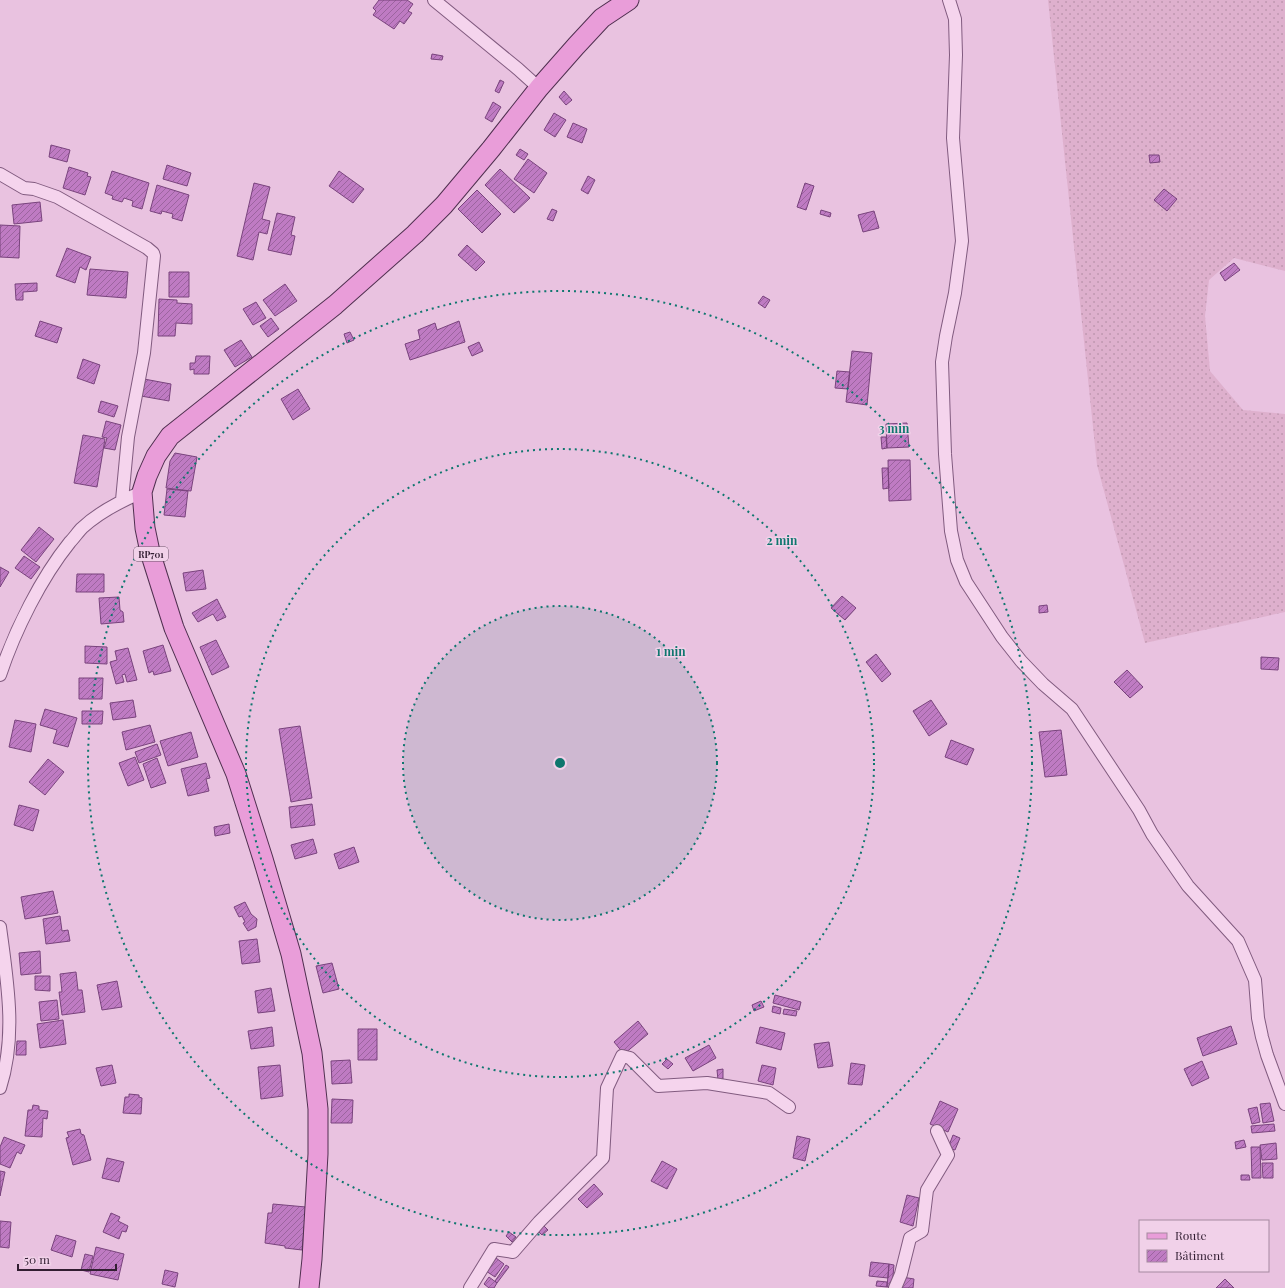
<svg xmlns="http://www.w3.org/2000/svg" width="1285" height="1288" font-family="'Playfair Display',serif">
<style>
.farmland{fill:url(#farmland-dots)}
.building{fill:url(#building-hatch);stroke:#79437d}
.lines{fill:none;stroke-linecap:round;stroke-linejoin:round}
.street-casing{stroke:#815b7f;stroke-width:14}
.primary-casing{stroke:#4f2f4f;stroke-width:21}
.street{stroke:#f5d4ed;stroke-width:12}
.primary{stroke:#e99dd9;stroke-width:19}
.ring{fill:none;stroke:#0f766e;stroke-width:2;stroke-dasharray:2 4}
.labels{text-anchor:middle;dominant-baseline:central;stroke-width:3;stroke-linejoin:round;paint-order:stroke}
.shield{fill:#f1d1e9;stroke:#6b5469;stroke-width:1}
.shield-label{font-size:9px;font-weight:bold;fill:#321e32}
.centre{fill:#0f766e;stroke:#f1d1e9;stroke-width:2}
.ring-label{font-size:12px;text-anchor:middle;font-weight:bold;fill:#0f766e;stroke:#f1d1e9;stroke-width:3;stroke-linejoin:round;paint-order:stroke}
</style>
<defs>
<pattern id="farmland-dots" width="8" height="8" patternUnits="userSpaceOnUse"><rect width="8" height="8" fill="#deb0cd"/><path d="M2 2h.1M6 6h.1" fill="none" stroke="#bf97b0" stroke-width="1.8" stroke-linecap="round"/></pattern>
<pattern id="building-hatch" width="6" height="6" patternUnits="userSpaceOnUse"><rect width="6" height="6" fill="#bf7bc3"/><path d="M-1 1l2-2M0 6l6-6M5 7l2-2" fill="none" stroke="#9c649f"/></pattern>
</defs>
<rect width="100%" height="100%" fill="#e9c2e0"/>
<path class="farmland" d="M1048,0H1285V271L1234,258L1209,280L1205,316L1210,371L1243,410L1285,414V612L1145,643L1097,465Z"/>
<path class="building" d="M379,0H407L413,4L408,11L412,13L404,24L400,21L394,29L373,15L376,11L373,8Z
M432,54L443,56L442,60L431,59Z
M500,80L504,82L499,93L495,91Z
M564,91L572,100L566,105L559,97Z
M493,102L501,107L492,122L485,118Z
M554,113L566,120L555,137L544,130Z
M573,123L587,129L582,143L567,137Z
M51,145L70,150L67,162L49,157Z
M520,149L528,154L524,160L516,155Z
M1149,155H1159L1160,162L1150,163Z
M528,159L547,173L534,193L514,179Z
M167,165L191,173L187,186L163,179Z
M69,167L88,173L87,176L91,177L85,195L63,188Z
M500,169L530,198L514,213L485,185Z
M112,171L149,183L142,209L132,206L133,201L124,198L122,202L112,199L113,196L105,193Z
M339,171L364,189L353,203L329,186Z
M588,176L595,180L588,194L581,190Z
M254,183L270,187L262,219L270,221L267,234L259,232L253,260L237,256Z
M805,183L814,186L806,210L797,207Z
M157,185L189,195L182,221L172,218L173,214L162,211L161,214L150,211Z
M1164,189L1177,199L1167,211L1154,200Z
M477,190L501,214L482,233L458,209Z
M40,202L42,221L14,224L12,205Z
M552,209L557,211L553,221L547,219Z
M821,210L831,213L830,217L820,214Z
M874,211L879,228L863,232L858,215Z
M277,213L295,217L291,235L295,236L291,255L268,250Z
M0,225L20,226L19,258L0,257Z
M467,245L485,262L476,271L458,255Z
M67,248L91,257L86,270L80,267L75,283L56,276Z
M1234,263L1240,270L1225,281L1220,273Z
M90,269L128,272L126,298L87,295Z
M169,272H189V297H169Z
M37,283V291L23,292V300H16L15,284Z
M285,284L297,301L275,316L263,300Z
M763,296L770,300L765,308L758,303Z
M159,299L177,300V303L192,304V324L176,323L175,336H158Z
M256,302L266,318L253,325L243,309Z
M271,318L279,329L268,337L260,326Z
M40,321L62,328L57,343L35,336Z
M459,321L465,342L410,360L405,344L420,339L418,330L435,323L437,330Z
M350,332L354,340L347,343L344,334Z
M241,340L252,357L235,367L224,350Z
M479,342L483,351L472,356L468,347Z
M852,351L872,353L867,405L846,402Z
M196,356H210L209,374H194V369L190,370V363H195Z
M83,359L100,365L94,384L77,378Z
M837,371L850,372L848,389L835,388Z
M144,379L171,384L169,401L141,396Z
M298,389L310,409L293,420L281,399Z
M101,401L118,406L114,417L98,412Z
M106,421L121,425L115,450L104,448L107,438L102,437Z
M907,423L909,447L887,448L886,424Z
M83,435L105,439L97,487L74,483Z
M881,437H886L887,448L882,449Z
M175,453L197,457L191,491L166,488L170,461Z
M888,460H910L911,500L889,501Z
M882,468H888L889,488L883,489Z
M167,489L188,491L185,517L164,515Z
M39,527L54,539L36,562L21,550Z
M24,556L40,567L31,579L15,568Z
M0,567L9,572L0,587Z
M203,570L206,589L186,591L183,573Z
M77,574H104V592H76Z
M842,596L856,608L845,620L831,608Z
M119,597L120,610L123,612L124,622L101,624L99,598Z
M217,599L226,617L217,621L213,614L198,622L192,613Z
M1047,605L1048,612L1039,613V606Z
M216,640L229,667L212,675L200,647Z
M163,645L171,671L154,675L153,671L149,673L143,651Z
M85,646L107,647V664L85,663Z
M128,648L137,680L127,682L125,674L122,675L124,682L116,684L110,662L117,660L115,651Z
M876,654L891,674L882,682L866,662Z
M1261,657L1279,658L1278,670L1261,669Z
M1127,670L1143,687L1130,698L1114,682Z
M79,678H103L102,699H79Z
M133,700L136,717L113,720L110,703Z
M931,700L947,724L929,736L913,711Z
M45,709L77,718L68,747L53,743L57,730L40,725Z
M82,711H103L102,724H82Z
M15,720L36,724L31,752L9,747Z
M150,725L155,742L126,750L122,732Z
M300,726L312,798L291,802L279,729Z
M1061,730L1067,775L1045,777L1039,732Z
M191,732L198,757L168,766L160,741Z
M951,740L974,749L967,765L945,757Z
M157,744L161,755L139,763L135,752Z
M135,757L144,780L128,786L119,763Z
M157,758L166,783L151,788L143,764Z
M48,759L64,772L45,795L29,782Z
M206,763L210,778L206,779L209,791L188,796L181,769Z
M312,804L315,825L291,828L289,807Z
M19,805L39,810L33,831L14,825Z
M229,824L230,833L215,836L214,827Z
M313,839L317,853L295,859L291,845Z
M354,847L359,862L339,869L334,854Z
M53,891L58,913L25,919L21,897Z
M245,902L251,914L257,919L256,927L248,931L243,923L245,922L242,916L239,917L234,907Z
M60,916L62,931L68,930L70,941L46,944L43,919Z
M257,939L260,962L242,964L239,941Z
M40,951L41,973L21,975L19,953Z
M332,963L339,989L323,993L316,966Z
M76,972L78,990H82L85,1012L62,1015L59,992H62L60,974Z
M35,976H50V991L35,990Z
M117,981L122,1007L102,1010L97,985Z
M271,988L275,1011L258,1013L255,991Z
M775,995L801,1002L799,1010L773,1003Z
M57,1000L59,1019L41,1021L39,1002Z
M761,1001L764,1007L754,1011L752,1005Z
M773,1006L781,1008L780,1014L772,1012Z
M784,1009L797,1011L796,1016L783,1014Z
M63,1020L66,1044L40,1048L37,1024Z
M638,1021L648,1034L624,1054L614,1042Z
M1231,1026L1237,1044L1203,1056L1197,1038Z
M272,1027L274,1046L251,1049L248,1031Z
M760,1027L785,1033L781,1050L756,1043Z
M358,1029H377V1060H358Z
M17,1041H26V1055H16Z
M829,1042L833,1066L818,1068L814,1044Z
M709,1045L716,1058L693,1071L685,1058Z
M667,1059L673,1064L668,1069L662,1064Z
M350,1060L352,1083L332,1084L331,1061Z
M1202,1061L1209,1078L1192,1086L1184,1069Z
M851,1063L865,1065L862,1085L848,1084Z
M112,1065L116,1083L101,1086L96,1068Z
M280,1065L283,1096L261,1099L258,1067Z
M762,1065L776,1068L773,1085L758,1081Z
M723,1069V1079L718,1080L717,1070Z
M129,1094L139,1095V1097L142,1098L141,1114L123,1113L125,1097H129Z
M332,1099L353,1100L352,1123H331Z
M940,1101L958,1109L948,1132L930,1124Z
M1270,1103L1274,1121L1263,1123L1260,1104Z
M33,1105L39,1106V1110L48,1111L47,1119L43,1118L42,1137L25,1136L28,1110H32Z
M1257,1107L1260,1122L1252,1124L1248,1109Z
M1274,1124L1275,1131L1252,1133L1251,1126Z
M80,1129L81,1134L84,1135L91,1160L73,1165L66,1138L69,1137L67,1132Z
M953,1135L960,1138L955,1150L948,1148Z
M797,1136L810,1139L805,1161L793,1158Z
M4,1137L25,1145L21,1154L17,1152L10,1168L0,1164V1147Z
M1244,1140L1246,1147L1236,1149L1235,1142Z
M1276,1143L1277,1159L1262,1160L1260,1145Z
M1251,1147H1260L1261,1178H1252Z
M107,1158L124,1162L119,1182L102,1178Z
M662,1161L677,1169L667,1189L651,1181Z
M1262,1163H1273V1178H1263Z
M0,1171L5,1172L0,1196Z
M1241,1175H1249L1250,1180H1241Z
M594,1184L603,1194L587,1208L578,1199Z
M907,1195L919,1198L913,1226L900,1222Z
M273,1204L306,1207L302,1250L285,1248V1246L265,1243L268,1213H272Z
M111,1213L120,1217L118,1221L128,1226L126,1232L122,1231L119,1239L103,1232Z
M0,1221L11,1222L9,1248L0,1247Z
M543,1225L548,1230L542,1235L538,1231Z
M509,1232L516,1237L512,1242L506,1236Z
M56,1235L76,1241L72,1257L51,1250Z
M96,1247L124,1254L118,1280L90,1274Z
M85,1254L93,1256L89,1272L81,1270Z
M496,1258L504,1264L495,1277L486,1271Z
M871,1262L889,1264L888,1278L869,1276Z
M889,1264L894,1265L892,1287H887Z
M506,1265L509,1267L497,1283L495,1281Z
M165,1270L178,1273L175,1287L162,1284Z
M489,1277L497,1283L494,1288H489L484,1284Z
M902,1277L914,1279L913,1288H900Z
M1225,1279L1234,1288H1216Z
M877,1281L887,1282V1287L876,1286Z"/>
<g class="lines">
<defs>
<path id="street" d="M434,0L518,69L539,88
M949,0L955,19L956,55L953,138L962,241L955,293L946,336L942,362L945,454L951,531L957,560L966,582L1002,637L1021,661L1043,684L1072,709L1139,810L1152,834L1188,886L1238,941L1255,980L1258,1018L1262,1037L1267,1055L1285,1104
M0,174L24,188L34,189L57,197L147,248L153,253L154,256L144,353L128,437L122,500
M0,675C15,630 41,578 70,542C74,538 78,532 82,528C99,512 121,501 142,492
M0,927C7,980 17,1035 0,1088
M470,1288L494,1249L513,1252L539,1222L603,1158L607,1088L622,1056L630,1058L658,1086L707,1083L769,1093L789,1107
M895,1288L901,1274L910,1238L922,1231L927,1190L948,1155L937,1131"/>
<path id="primary" d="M309,1288L312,1259L318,1154V1109L312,1053L291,954L263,859L236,774L174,628L150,552L145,528L142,492L147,476L156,456L170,436L335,305L415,234L444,205L491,149L539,88L576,46L602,18L629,0"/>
</defs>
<use href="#street" class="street-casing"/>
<use href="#primary" class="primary-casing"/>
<use href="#street" class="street"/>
<use href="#primary" class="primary"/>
</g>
<circle cx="560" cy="763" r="157" fill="#0f766e" fill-opacity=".12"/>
<g class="ring">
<circle cx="560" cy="763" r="157"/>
<circle cx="560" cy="763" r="314"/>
<circle cx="560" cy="763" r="472"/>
</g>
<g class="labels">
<rect class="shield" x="134" y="547" width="34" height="14" rx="3"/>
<g class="shield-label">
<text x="151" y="554">RP701</text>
</g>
</g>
<circle cx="560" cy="763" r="6" class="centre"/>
<g class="ring-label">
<text x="894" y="433">3 min</text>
<text x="782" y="545">2 min</text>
<text x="671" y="656">1 min</text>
</g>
<rect x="1139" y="1220" width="130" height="52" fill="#f1d1e9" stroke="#a589a0"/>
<rect x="1147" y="1233" width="20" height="6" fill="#e99dd9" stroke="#a589a0"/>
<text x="1175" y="1240" font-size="12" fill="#321e32">Route</text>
<rect x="1147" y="1250" width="20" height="12" fill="url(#building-hatch)" stroke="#a589a0"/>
<text x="1175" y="1260" font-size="12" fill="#321e32">Bâtiment</text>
<path d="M18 1264v6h98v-6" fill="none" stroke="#321e32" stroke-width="2"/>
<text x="24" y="1264" font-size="12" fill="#321e32" stroke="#f1d1e9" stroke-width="3" paint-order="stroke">50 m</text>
</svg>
